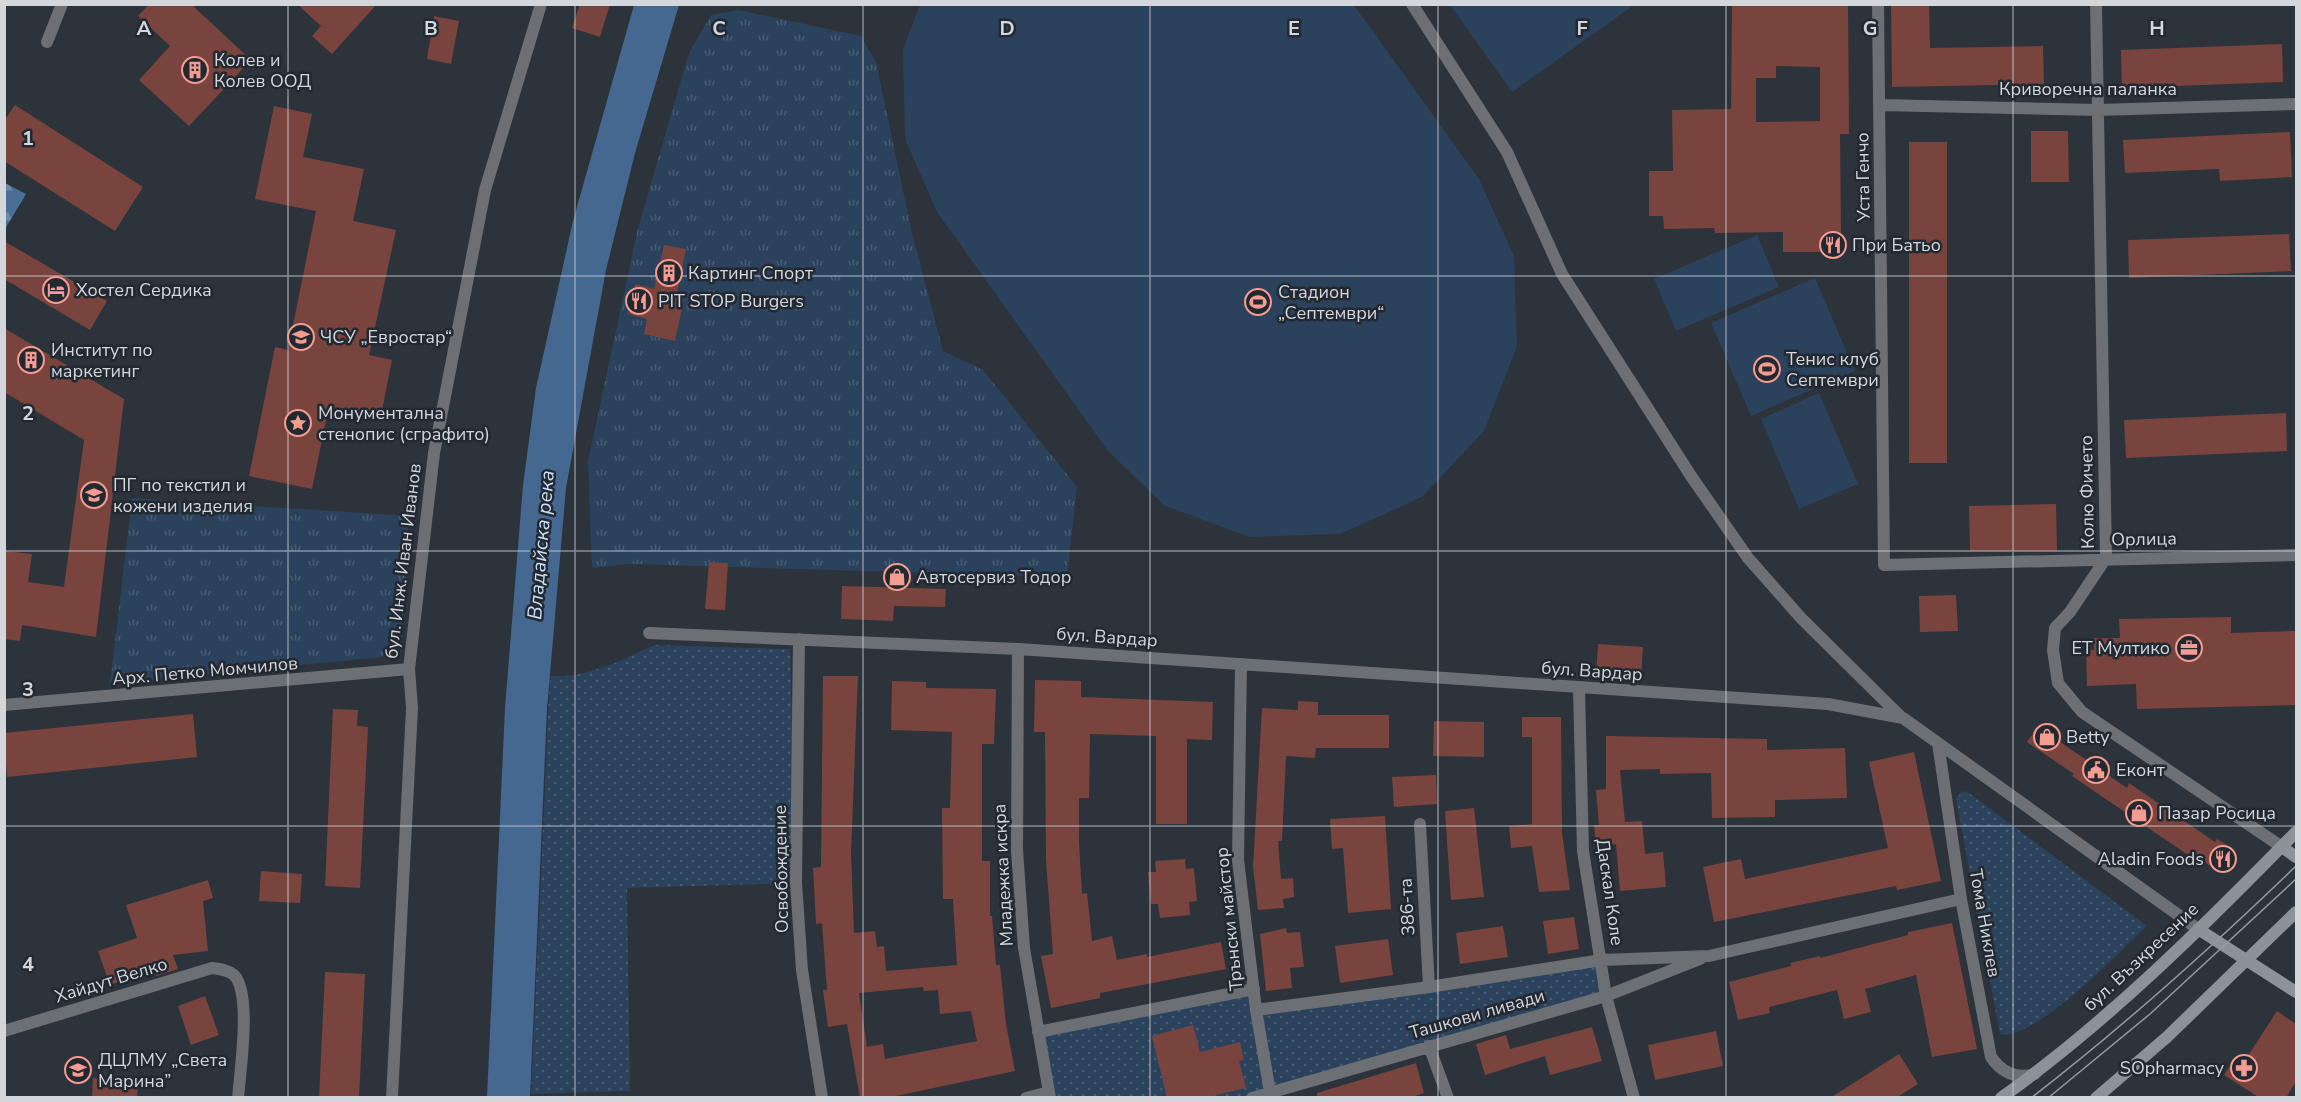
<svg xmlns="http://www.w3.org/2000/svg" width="2301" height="1102" font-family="'Nunito Sans',sans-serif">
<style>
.grass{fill:url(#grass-tufts)}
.forest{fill:url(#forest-firs)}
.park{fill:url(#park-dots)}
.garden{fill:#2a425c}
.water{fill:#456890}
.building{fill:#79443e;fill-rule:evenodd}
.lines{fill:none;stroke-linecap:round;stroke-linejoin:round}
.street{stroke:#6c6f73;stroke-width:12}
.secondary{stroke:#8c9298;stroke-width:12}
.tram{stroke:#959ba0;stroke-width:1.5}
.grid{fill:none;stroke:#d3d7dc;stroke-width:1.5;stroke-opacity:0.55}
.labels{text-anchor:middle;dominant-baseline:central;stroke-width:5;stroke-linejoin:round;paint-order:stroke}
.poi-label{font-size:18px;fill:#d3d7dc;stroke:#232930;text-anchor:start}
.street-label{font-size:18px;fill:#d3d7dc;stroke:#232930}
.water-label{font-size:20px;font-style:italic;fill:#cae0f9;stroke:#232930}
.grid-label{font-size:20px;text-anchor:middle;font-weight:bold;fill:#d3d7dc;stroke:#232930;stroke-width:5;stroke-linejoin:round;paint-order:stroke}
</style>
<defs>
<pattern id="grass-tufts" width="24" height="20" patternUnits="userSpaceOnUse" patternTransform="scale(1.5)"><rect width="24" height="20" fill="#2a425c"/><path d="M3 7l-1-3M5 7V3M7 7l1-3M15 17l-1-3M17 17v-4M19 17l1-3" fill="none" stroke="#485d73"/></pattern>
<pattern id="forest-firs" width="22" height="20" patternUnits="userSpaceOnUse" patternTransform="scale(1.5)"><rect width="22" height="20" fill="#4a6e95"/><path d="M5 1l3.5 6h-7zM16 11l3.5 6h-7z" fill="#6c89a8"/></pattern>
<pattern id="park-dots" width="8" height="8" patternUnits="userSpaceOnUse" patternTransform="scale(1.5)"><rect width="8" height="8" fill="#2a425c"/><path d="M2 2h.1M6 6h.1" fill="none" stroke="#485d73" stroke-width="1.8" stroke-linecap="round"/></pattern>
</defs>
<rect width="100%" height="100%" fill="#2c333a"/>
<path class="grass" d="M738,10L861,36L876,62L911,229L943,351L983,370L1077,487L1067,577L631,564L592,568L588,461L638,228L689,53L711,15Z
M132,498L409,516L402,638L382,657L110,684Z"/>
<path class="forest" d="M5,183L26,194L5,229Z"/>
<path class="park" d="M655,645L790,649L796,883L627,888L630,1091L531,1094L550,676C587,679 622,659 655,645Z
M1962,791L1969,793L2147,926C2120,951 2034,1042 2000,1034L1956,799Z
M1599,963L1602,994L1271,1089L1260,1011Z
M1254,989L1269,1092L1252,1098L1050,1097L1038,1032Z"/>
<path class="garden" d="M920,5H1354L1479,179L1514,256L1517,347L1484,431L1422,497L1340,534L1250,537L1165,506L1108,451L937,212L905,139L903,49Z
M1450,5H1634L1512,92Z
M1757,235L1779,287L1676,331L1654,279Z
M1815,278L1855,371L1751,416L1711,323Z
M1819,393L1858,484L1799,509L1761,419Z"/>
<path class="water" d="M634,5H679L635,153L606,270L566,488L547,709L530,1097H487L505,708L523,485L536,388L573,221Z"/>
<path class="building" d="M149,4H191L251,60L189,126L139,80L170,46L138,16Z
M297,4H377L332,54L312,36L321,26Z
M580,4H610L600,37L572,28Z
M1732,4H1848L1849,134H1840L1841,234H1836V252H1783V232L1715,233L1714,228L1664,229L1663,216H1649V171H1673L1672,110L1731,109ZM1776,66L1820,67V121L1756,122V78H1776Z
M1891,4H1929L1930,48L2043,46L2044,84L1892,87Z
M434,16L459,21L451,64L427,59Z
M2282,44L2283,82L2122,88L2121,50Z
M15,105L143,187L115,231L4,161V121Z
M274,106L312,114L303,157L364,169L353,221L396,230L369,355L392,360L381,416L329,406L312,489L249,476L275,347L288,350L316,211L255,199Z
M2031,131H2068L2069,182H2031Z
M2290,132L2292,177L2220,181L2219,169L2125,173L2123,140Z
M1909,142H1947V463H1909Z
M2289,234L2291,271L2129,278L2128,240Z
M4,241L107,301L90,330L4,279Z
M664,245L686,249L676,297L684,299L675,341L644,334L647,319L628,314L635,284L654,289Z
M4,328L124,399L96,637L22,625L20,641L4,639V551L32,554L28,582L64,587L84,440L4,392Z
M2286,413L2287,451L2126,458L2124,420Z
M2056,504L2057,551H1970L1969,506Z
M709,562L728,563L725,610L705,609Z
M842,586L946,589L945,607L894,606L893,621L841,619Z
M1956,595L1958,631L1920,632L1919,596Z
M2231,617V633L2296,631V705L2137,709L2136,684L2087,686L2086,650H2094V638H2120L2119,619Z
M1598,644L1643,647L1641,679L1596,677Z
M823,676H858L851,853L854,933L875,931L877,947L884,946L886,971L957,965L953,899H943L942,808H950L952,732L891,730L892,681L926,682V688L996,689L994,744H982V861H990V916H992L996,965H1000L1006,1024L1015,1071L886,1098H860L847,1024L828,1027L823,990H827L822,923L816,924L813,868L821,867ZM923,987L924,991L938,990L940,1014L971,1011L977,1041L885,1059L883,1044L867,1047L859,993Z
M1035,680L1081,681V697L1213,702L1212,740L1187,739V824H1156V736L1090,734L1089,798H1079V843L1082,894L1087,893L1092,941L1112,936L1117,960L1147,954V957L1221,942L1226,969L1100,993V998L1051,1008L1041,956L1053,954L1046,860L1045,732H1034Z
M1298,701L1318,702V715H1389V748H1316L1315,758L1286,756L1282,841H1278L1281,879L1293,878L1294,897L1283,899L1284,908L1258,910L1253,867L1262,708L1298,710Z
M333,709L358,710L357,726L368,727L360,888L325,886Z
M193,714L197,757L7,777L4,733Z
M1522,717H1561L1562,833L1570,890L1539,892L1532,846L1511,848L1509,826L1532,824V737H1522Z
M1434,721L1484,722V757L1433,756Z
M2040,724L2055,734L2053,737L2127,788L2129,783L2215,842L2217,839L2233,849L2222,865L2219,863L2215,869L2190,853L2188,855L2072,776L2074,774L2027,742Z
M1606,736L1767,739V750L1845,748L1847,798L1775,800V817L1712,818L1711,773L1660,774V769L1620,770L1625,822L1642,821L1645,854L1663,852L1666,887L1620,891L1616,844L1596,846L1594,825H1599L1596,790L1606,789Z
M1914,752L1941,881L1897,890L1896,886L1714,922L1703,867L1741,859L1745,879L1888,848L1869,762Z
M1436,775L1437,804L1394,807L1392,777Z
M1474,808L1484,897L1451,900L1445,811Z
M1385,816L1391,909L1348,913L1343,848L1332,849L1330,819Z
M1185,859L1186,869L1194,868L1197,901L1189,902L1190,915L1160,918L1158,904H1151L1148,872H1156L1155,861Z
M261,871L302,874L300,903L259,901Z
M208,880L213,898L203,901L208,951L173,955L178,969L156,976L154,969L110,985L98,951L137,938L126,905Z
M1574,917L1579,949L1548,954L1543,921Z
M1952,923L1977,1049L1932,1057L1916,975L1865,989L1871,1012L1844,1019L1837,990L1769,1007L1770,1013L1738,1020L1729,982L1791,966L1790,963L1820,956V958L1908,935V932Z
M1503,926L1508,957L1460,964L1456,933Z
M1286,928L1287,933L1300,932L1304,967L1290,968L1292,988L1266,991L1260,934Z
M1388,939L1393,975L1340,983L1335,946Z
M325,972L365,974L359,1098H319Z
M205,996L219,1035L191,1045L178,1006Z
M2277,1011L2296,1024V1081L2286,1098H2260L2224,1075L2236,1057L2244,1062Z
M1193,1025L1200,1052L1240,1042L1244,1060L1239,1061L1246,1088L1203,1098H1167L1152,1036Z
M1592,1027L1602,1061L1550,1075L1545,1056L1485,1075L1476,1044L1506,1035L1510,1049Z
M1716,1031L1723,1066L1655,1080L1648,1045Z
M1899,1054L1918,1084L1896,1098H1830Z
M1416,1063L1424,1093L1409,1098H1317V1093Z
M93,1078L138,1082L137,1098H92Z"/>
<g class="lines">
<path class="street" d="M1412,4L1507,152L1562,274L1691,476L1748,558L1801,618L1902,718
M1878,4L1884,565L2296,555
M2096,4L2106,558L2070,612L2055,628L2053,650L2058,683L2082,712L2282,847
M47,42L62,4
M1880,105L2098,110L2296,104
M649,633L1018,649L1828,704L1903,718L2198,929
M799,639L796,883L802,970L822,1098
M1018,649L1017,850L1024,948L1050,1098
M1241,664L1238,860L1256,1010L1271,1098
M1579,689L1583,851L1606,996L1634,1098
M4,705L409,669
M1938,743L1961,899L1991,1057C2002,1073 2016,1079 2035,1074
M1420,824L1429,987
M1256,1010L1429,987L1602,960L1709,956L1961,899
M4,1031L212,968C220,969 228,970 234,975C252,993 240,1072 238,1098
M1038,1032L1254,989
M1429,1046L1448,1098
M392,1098L412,708L409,669L434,453L485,190L541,4
M1026,1098L1049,1092
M1252,1098L1606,996L1700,959"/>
<path class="secondary" d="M2282,847L2296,857
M2198,929L2296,992
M2001,1098C2109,1021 2204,926 2296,832
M2096,1098L2167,1037L2296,912"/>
<path class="tram" d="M2031,1098C2124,1026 2212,947 2296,866
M2048,1098L2150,1014L2296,879"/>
</g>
<path class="grid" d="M288,4V1098M575,4V1098M863,4V1098M1150,4V1098M1438,4V1098M1726,4V1098M2013,4V1098M4,276H2296M4,551H2296M4,826H2296"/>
<defs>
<symbol id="building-ring" viewBox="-11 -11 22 22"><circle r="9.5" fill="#232930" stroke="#f59c92" stroke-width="1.5"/><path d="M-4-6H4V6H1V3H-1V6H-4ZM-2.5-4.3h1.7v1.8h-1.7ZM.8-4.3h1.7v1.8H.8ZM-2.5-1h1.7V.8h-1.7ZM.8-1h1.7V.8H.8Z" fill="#f59c92"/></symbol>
<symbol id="restaurant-ring" viewBox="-11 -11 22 22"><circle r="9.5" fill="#232930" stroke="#f59c92" stroke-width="1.5"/><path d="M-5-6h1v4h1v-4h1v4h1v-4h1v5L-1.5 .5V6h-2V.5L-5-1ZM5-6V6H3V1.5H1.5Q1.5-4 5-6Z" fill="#f59c92"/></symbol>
<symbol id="hotel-ring" viewBox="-11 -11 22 22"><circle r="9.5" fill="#232930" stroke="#f59c92" stroke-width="1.5"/><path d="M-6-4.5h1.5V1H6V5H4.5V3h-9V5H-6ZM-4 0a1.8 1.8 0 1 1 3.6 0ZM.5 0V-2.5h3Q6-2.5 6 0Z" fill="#f59c92"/></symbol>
<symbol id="stadium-ring" viewBox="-11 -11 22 22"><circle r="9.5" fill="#232930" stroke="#f59c92" stroke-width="1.5"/><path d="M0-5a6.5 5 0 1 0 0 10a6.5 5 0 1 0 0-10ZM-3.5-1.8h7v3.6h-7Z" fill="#f59c92"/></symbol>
<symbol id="school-ring" viewBox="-11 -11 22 22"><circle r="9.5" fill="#232930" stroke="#f59c92" stroke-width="1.5"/><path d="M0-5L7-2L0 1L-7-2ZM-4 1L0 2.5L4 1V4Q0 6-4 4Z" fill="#f59c92"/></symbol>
<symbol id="sight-ring" viewBox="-11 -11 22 22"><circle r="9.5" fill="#232930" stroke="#f59c92" stroke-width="1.5"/><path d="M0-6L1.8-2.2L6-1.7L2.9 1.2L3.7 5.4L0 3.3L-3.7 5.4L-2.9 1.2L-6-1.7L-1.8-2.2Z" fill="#f59c92"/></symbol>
<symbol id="shop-ring" viewBox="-11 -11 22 22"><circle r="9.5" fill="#232930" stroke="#f59c92" stroke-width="1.5"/><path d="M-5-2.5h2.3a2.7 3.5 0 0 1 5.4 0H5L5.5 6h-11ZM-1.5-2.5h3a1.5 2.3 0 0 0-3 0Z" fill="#f59c92"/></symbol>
<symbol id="office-ring" viewBox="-11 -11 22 22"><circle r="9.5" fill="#232930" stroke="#f59c92" stroke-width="1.5"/><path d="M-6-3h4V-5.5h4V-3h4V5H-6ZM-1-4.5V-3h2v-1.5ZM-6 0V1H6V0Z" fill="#f59c92"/></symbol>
<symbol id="civic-ring" viewBox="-11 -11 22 22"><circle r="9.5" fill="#232930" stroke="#f59c92" stroke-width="1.5"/><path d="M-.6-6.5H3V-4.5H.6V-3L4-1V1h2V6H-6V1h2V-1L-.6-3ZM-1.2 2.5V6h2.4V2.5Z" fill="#f59c92"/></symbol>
<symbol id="pharmacy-ring" viewBox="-11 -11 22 22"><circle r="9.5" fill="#232930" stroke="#f59c92" stroke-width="1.5"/><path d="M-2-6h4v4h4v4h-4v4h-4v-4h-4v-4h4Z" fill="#f59c92"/></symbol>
</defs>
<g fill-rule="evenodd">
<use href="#building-ring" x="180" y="55" width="30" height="30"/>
<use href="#restaurant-ring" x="1818" y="230" width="30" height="30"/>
<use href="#building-ring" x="654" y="258" width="30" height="30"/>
<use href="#hotel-ring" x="41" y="275" width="30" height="30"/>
<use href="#restaurant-ring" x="624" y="286" width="30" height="30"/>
<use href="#stadium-ring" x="1243" y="287" width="30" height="30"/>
<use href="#school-ring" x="286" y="322" width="30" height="30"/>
<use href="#building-ring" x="16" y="345" width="30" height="30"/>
<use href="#stadium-ring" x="1752" y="354" width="30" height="30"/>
<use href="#sight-ring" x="283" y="408" width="30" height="30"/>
<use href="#school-ring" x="79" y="480" width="30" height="30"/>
<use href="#shop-ring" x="882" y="562" width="30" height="30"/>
<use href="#office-ring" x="2174" y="633" width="30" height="30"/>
<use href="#shop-ring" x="2032" y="722" width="30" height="30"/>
<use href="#civic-ring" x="2081" y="755" width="30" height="30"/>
<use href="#shop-ring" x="2124" y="798" width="30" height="30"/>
<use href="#restaurant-ring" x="2208" y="844" width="30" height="30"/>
<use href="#pharmacy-ring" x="2229" y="1053" width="30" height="30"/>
<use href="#school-ring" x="63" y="1055" width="30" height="30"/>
</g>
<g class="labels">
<g class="poi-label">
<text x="214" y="60">Колев и<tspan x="214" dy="21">Колев ООД</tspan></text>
<text x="1852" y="245">При Батьо</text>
<text x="688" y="273">Картинг Спорт</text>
<text x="76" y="290">Хостел Сердика</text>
<text x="1278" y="292">Стадион<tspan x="1278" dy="21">„Септември“</tspan></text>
<text x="658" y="301">PIT STOP Burgers</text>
<text x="320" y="337">ЧСУ „Евростар“</text>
<text x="51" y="350">Институт по<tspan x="51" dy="21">маркетинг</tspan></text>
<text x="1786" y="359">Тенис клуб<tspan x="1786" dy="21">Септември</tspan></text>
<text x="318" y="413">Монументална<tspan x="318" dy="21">стенопис (сграфито)</tspan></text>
<text x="113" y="485">ПГ по текстил и<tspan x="113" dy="21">кожени изделия</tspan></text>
<text x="916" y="577">Автосервиз Тодор</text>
<text x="2170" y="648" text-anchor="end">ЕТ Мултико</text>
<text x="2066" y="737">Betty</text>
<text x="2116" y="770">Еконт</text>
<text x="2158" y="813">Пазар Росица</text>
<text x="2204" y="859" text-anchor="end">Aladin Foods</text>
<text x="98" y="1060">ДЦЛМУ „Света<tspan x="98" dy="21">Марина”</tspan></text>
<text x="2224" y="1068" text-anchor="end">SOpharmacy</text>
</g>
<g class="street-label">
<text x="2088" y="89">Криворечна паланка</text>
<text transform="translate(1863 177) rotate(-91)">Уста Генчо</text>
<text transform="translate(2087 492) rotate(-91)">Колю Фичето</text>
<text transform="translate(2144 539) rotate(-1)">Орлица</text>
<text transform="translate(403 561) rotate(-83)">бул. Инж. Иван Иванов</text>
<text transform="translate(1107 637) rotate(4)">бул. Вардар</text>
<text transform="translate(205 671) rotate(-5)">Арх. Петко Момчилов</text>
<text transform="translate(1592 671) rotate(4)">бул. Вардар</text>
<text transform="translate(781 869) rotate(-91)">Освобождение</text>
<text transform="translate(1003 875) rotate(-93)">Младежка искра</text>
<text transform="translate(1610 892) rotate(82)">Даскал Коле</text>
<text transform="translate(1407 907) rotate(-93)">386-та</text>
<text transform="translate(1229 919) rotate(-96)">Трънски майстор</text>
<text transform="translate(1985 923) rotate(80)">Тома Никлев</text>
<text transform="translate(2141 957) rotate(-43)">бул. Възкресение</text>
<text transform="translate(111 980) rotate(-17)">Хайдут Велко</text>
<text transform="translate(1477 1014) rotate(-16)">Ташкови ливади</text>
</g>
<g class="water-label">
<text transform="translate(541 545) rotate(-85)">Владайска река</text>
</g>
</g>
<g class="grid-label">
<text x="144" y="35">A</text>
<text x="431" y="35">B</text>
<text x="719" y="35">C</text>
<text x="1007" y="35">D</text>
<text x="1294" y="35">E</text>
<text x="1582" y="35">F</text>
<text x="1870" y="35">G</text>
<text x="2157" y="35">H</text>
<text x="28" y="145">1</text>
<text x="28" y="420">2</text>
<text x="28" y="696">3</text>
<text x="28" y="971">4</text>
</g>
<rect width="2301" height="1102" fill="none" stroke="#d3d7dc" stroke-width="12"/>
</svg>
